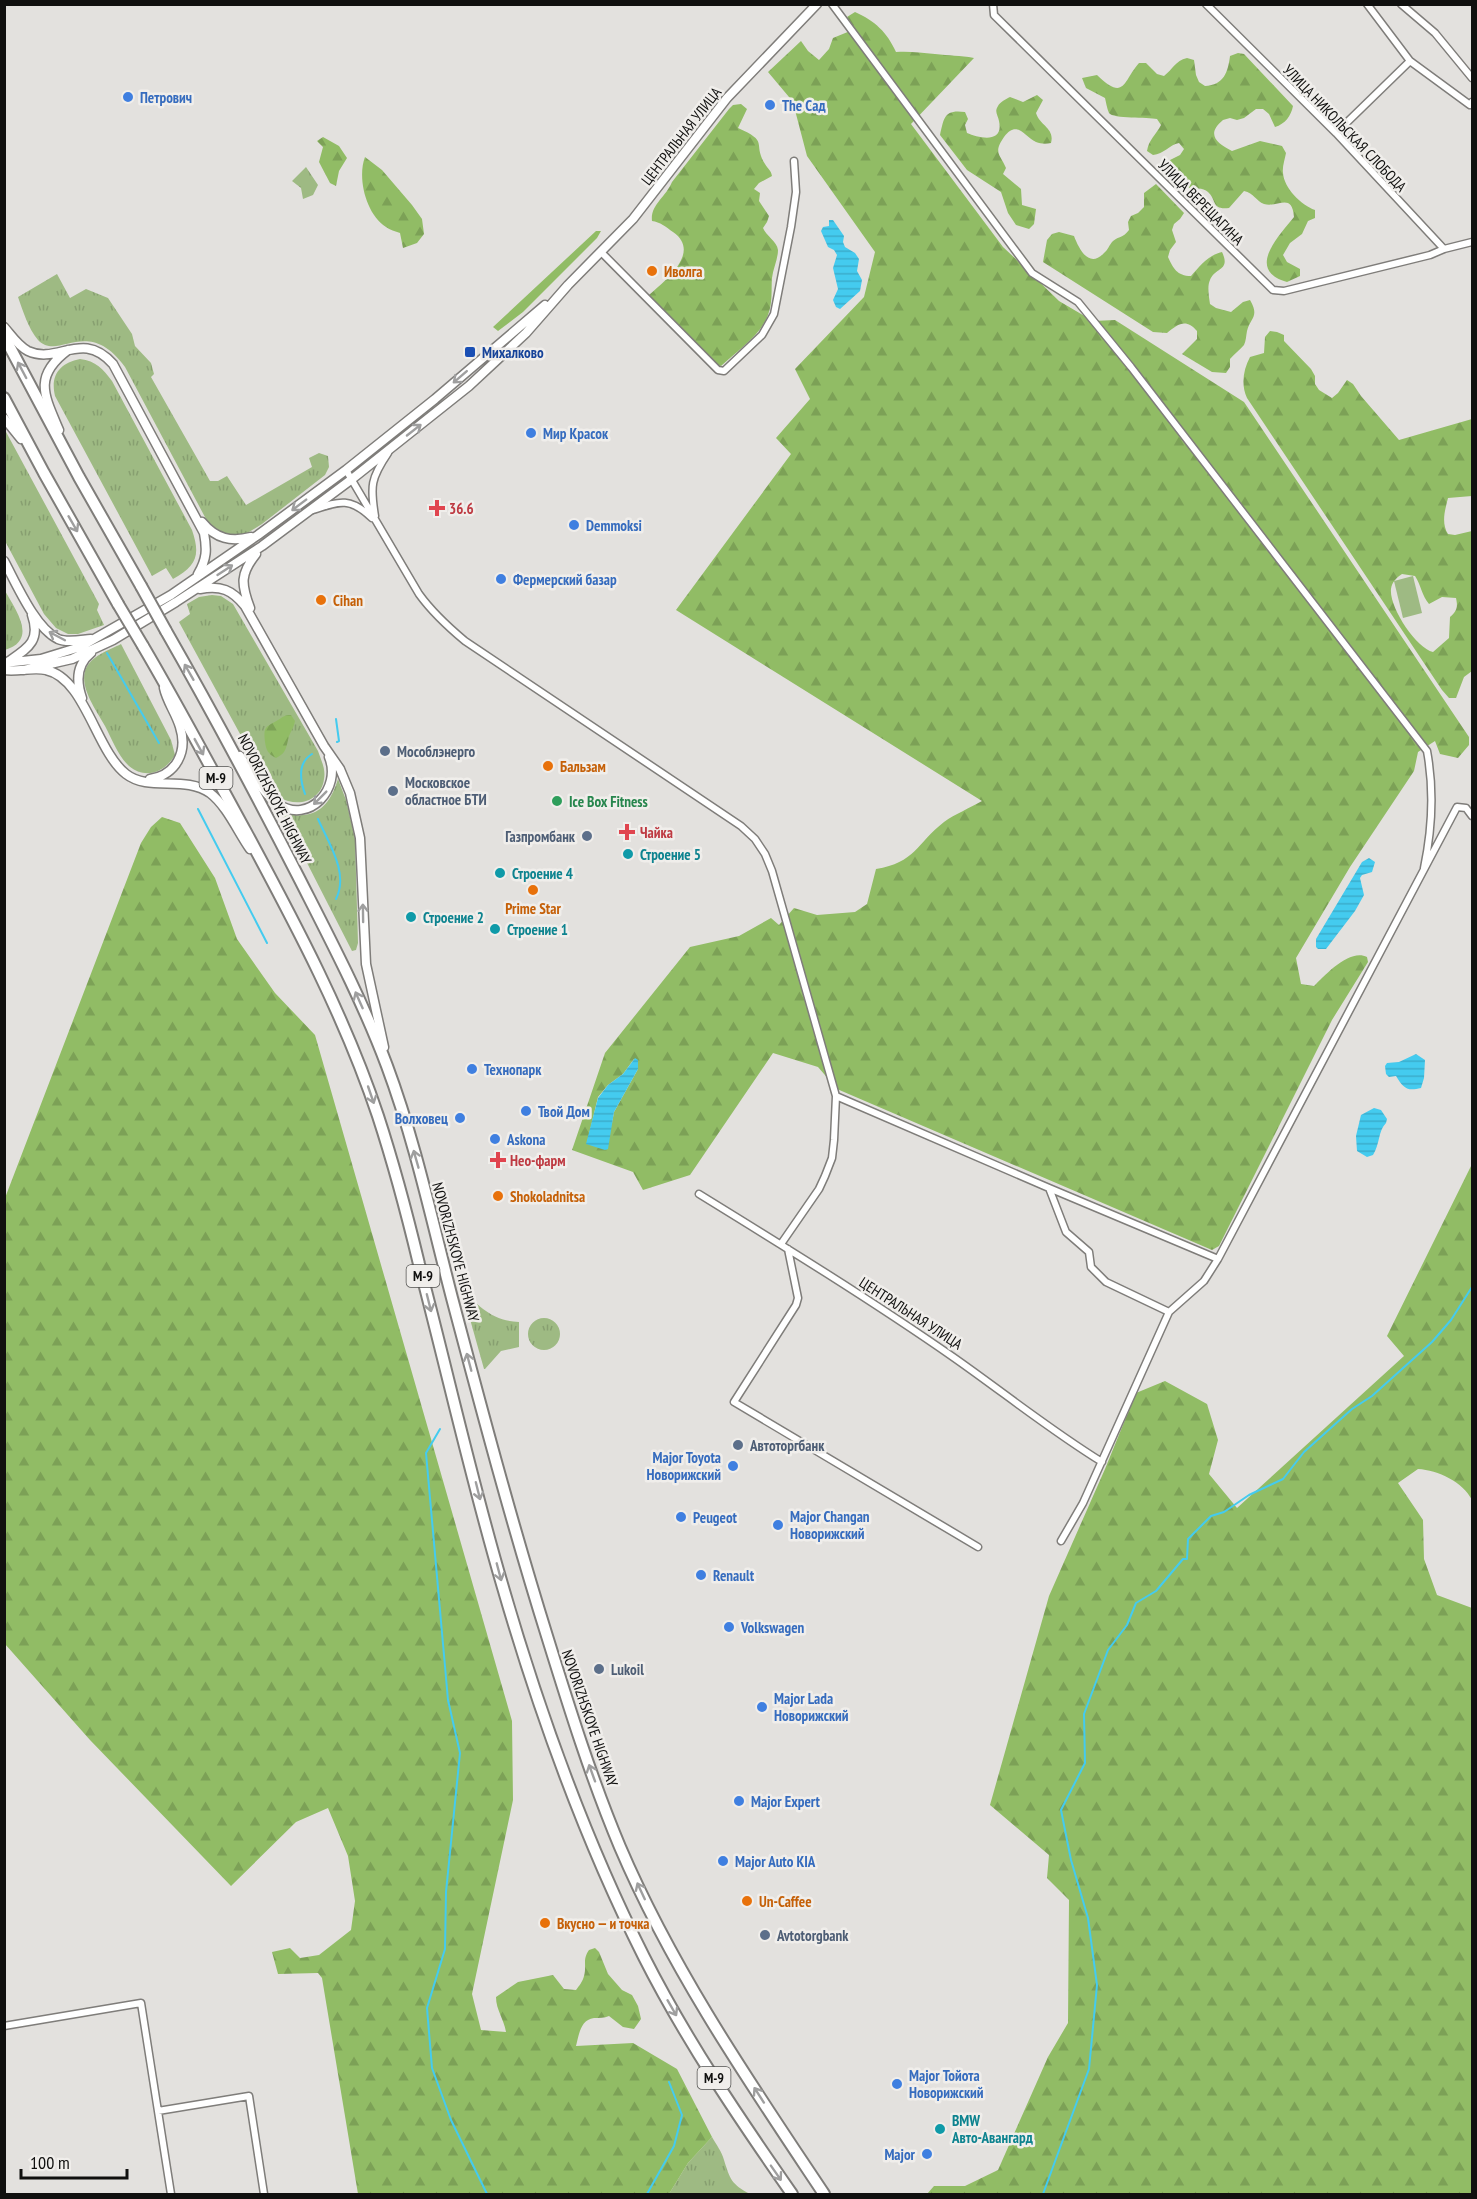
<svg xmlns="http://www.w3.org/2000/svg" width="1477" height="2199" font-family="'PT Sans Narrow',sans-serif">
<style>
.grass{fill:url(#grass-tufts)}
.forest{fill:url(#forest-firs);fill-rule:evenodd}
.pitch{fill:#9eba83}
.water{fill:url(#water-rules)}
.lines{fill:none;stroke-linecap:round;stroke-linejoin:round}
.stream{stroke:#44cbef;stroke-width:2}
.street-casing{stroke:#7f7d7a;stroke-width:9}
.secondary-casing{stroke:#7f7d7a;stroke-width:11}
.highway-casing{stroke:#7f7d7a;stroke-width:14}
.street{stroke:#fff;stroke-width:6}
.secondary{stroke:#fff;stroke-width:8}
.highway{stroke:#fff;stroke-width:10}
.highway-bridge-casing{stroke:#7f7d7a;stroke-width:14;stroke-linecap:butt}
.highway-bridge{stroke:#fff;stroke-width:10}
.oneway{stroke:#9f9f9f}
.shop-dot{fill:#3f7fe0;stroke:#f0eeeb;stroke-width:2}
.food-dot{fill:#e8710a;stroke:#f0eeeb;stroke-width:2}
.transit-dot{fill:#1a4fb4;stroke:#f0eeeb;stroke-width:2}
.health-dot{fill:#e0444e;stroke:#f0eeeb;stroke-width:2}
.service-dot{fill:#5c6f8a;stroke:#f0eeeb;stroke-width:2}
.leisure-dot{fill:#2e9e5b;stroke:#f0eeeb;stroke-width:2}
.culture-dot{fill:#0f9aa8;stroke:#f0eeeb;stroke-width:2}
.labels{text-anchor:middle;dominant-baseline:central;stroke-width:5;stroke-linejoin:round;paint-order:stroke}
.shield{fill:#f0eeeb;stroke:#535351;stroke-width:1.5}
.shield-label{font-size:14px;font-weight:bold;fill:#10100f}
.shop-label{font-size:15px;font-weight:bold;fill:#366cbe;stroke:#f0eeeb;text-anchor:start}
.street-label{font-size:15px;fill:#10100f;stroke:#f0eeeb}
.food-label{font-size:15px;font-weight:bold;fill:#c56008;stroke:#f0eeeb;text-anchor:start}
.transit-label{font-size:15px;font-weight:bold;fill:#164399;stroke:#f0eeeb;text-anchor:start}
.health-label{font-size:15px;font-weight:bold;fill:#be3a42;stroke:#f0eeeb;text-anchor:start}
.service-label{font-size:15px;font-weight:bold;fill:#4e5e75;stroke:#f0eeeb;text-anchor:start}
.leisure-label{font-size:15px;font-weight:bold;fill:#27864d;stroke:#f0eeeb;text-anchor:start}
.culture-label{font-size:15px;font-weight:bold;fill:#0d838f;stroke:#f0eeeb;text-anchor:start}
</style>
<defs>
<pattern id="grass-tufts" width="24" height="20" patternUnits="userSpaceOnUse" patternTransform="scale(1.5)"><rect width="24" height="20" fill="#9eba83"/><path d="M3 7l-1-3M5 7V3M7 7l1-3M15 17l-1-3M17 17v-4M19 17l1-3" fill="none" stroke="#879f70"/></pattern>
<pattern id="forest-firs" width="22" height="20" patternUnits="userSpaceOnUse" patternTransform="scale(1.5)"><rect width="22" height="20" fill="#91bc65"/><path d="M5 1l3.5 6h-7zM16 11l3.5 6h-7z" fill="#7ca156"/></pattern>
<pattern id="water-rules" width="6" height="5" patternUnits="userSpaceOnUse" patternTransform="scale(1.5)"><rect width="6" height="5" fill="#44cbef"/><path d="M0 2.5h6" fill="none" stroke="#3badcc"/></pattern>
</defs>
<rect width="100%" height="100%" fill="#e3e1de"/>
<path class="grass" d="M306,167L318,185L313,195L303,199L301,188L292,181Z
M57,274L70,298L86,289L108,298L132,334L135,346L151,363L154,374L151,377L210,481H218L227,476L246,505L312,467L309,458L319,453L328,456L329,467L325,475L262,524L244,535L229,536L215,530L206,519L125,367C87,315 59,362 38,340C28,328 23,311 18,297Z
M80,359C96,361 103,369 112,381L192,530C201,556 196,566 173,579L166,568L152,576L55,396C50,375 60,363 80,359Z
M5,430L99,604L97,610L104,625L78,634H68L56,628L44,614L5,541Z
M4,589C15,609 39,640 5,650Z
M212,595L221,596L233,604L318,751C321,760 326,769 324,779C322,797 305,806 288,801C280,799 275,792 269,787L179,622L190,614L187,604L199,597Z
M121,644L171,740L175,755C165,772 146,780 129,766C118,756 112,739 105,726C97,711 80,689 85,671C90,656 109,650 121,644Z
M338,779L346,800L355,839L358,943L356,950L352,951L282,814C288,814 295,816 302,815C323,814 332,798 338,779Z
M461,1287C478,1306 492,1321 519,1322V1347L501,1351L485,1369H484Z
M528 1334a16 16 0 1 1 32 0a16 16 0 1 1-32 0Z
M712,2137C716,2144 722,2152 724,2160C730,2179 731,2184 750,2194H669L688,2163Z"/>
<path class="forest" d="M855,12C875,21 887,32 896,52C910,51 921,53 935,54C949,56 960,55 974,58L911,124L1003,247L1019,262L1059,301L1093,321L1115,320L1244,402L1469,737V745L1458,758L1440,754L1435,741L1418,752L1414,771L1350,867L1296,958L1301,984L1314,986C1325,975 1350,948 1367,957L1368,962L1332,1020L1219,1246L1212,1250L837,1089L818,1067L773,1053L690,1175L643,1190L633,1172L572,1150L605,1053L690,947L739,936L771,918L779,925L794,908L817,915L855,912L867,904L876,869C915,863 917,843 944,822C955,814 970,808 982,801L676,610L791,454L776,438L810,399L795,369L864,297L875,252L807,156L796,114L789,97L768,72L801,41L808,51L819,60L829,49L833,38L855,29L847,17ZM634,1059L638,1069L614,1112L612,1123L587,1143L598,1097L608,1085L623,1074Z
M1238,53L1244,54L1293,106C1291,116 1285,124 1275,127L1269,114L1263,109H1256L1244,118L1237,120L1230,118L1223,120C1206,134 1216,143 1232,151L1260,141L1282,146L1286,153C1285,159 1282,167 1283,173C1284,188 1301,205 1315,210V218L1308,221L1302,234L1290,243L1283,255L1287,262L1300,269V276L1287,282C1245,270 1279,236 1294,217C1292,192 1278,208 1264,204C1256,201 1254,193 1244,191L1229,208C1211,210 1217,200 1208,192C1203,187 1194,189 1188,188L1184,182L1165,169L1166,162L1180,155L1184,149L1179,143C1169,145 1164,154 1153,155L1147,151C1149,139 1156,135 1161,125L1157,119C1148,117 1113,119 1109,113C1107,109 1106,102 1105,98L1086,88L1082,78L1097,75C1125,102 1123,81 1139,63H1146L1157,74L1164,76C1173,69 1175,61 1187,58L1194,60L1196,75L1199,82L1205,86C1224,85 1228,72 1230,56Z
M1037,95L1043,100L1036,113C1040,126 1055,128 1051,143C1046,144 1041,144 1036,142C1025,137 1017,119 1004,137C993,153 1000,154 1006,168L1003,174L1021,189L1022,205L1036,209L1034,224L1029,229L1016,225L1008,213L1001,192L967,170L940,135C944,118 944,109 965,112L968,119L965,125L967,133C979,138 1004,144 999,121C998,115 994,112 998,106C1000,102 1006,99 1010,97L1023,102Z
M741,104L747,109L738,128C770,142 752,143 765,164C768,169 771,170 772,176L759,183L754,189L760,193L759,201L769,216L767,222L763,228C766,236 777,241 778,250C778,259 773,269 772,278C771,290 773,302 768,315C760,336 737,351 721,366L714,364L710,357L649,295C665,281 702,252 673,232C666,227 660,222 652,221C650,205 666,197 672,182L729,109L733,105Z
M323,137L339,146L347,158L339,171L336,186L330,183L319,162L323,147L317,141Z
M365,157L382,170L412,205L422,219L424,234L417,243L403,248L400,233C395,231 390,230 386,227C366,214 357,178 365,157Z
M1156,184L1184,213L1180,219L1174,224L1172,230L1176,242L1170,250L1168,257C1173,268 1177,276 1191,276C1200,266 1208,255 1222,252C1231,271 1215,267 1210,280C1207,286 1209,297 1210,304L1216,308L1231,312L1243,302L1250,300C1260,317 1250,318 1247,331C1246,336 1246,341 1244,345C1240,350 1234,354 1230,359V367L1226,373L1212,372L1182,354L1197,339V331C1186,318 1178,324 1167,333L1153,332L1043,262L1047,240L1052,234L1059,232L1074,236C1079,249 1089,269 1104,253C1108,250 1109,245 1113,241C1119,236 1123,238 1129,230L1128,222L1131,216L1138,213L1144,207V193Z
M596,231H601L597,238L523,312L498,331L493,327Z
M1270,331L1277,332L1284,335V341L1311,369L1315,376V384L1319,390L1332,398L1338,393L1347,380L1353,384L1361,396L1399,440L1472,419V496L1448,498C1445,510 1441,523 1448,534L1455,535L1472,531V671L1464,677L1456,698H1449L1442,690L1247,398C1241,385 1243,370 1250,357L1264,353L1265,337ZM1402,574L1415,576C1421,585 1422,596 1429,604L1442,597L1456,598C1458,607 1457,611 1450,617L1449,638L1433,652C1416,648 1389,607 1391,589C1392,582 1396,578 1402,574Z
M291,715L295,721C294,727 291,731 289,736C286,747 287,753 276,758C268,754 266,750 265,742C263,726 266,727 278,720C283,717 284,715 291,715Z
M162,817L180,823L215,878L237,939L275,993L315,1035L512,1721L513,1800L472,1994L481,2030L506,2032C504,2019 496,2010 496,1997L518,1982L553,1975L564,1989L576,1990C579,1986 583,1981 584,1976C587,1965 582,1960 589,1950L595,1948L599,1952L608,1974L622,1990L632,1995L638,2006L641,2019L634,2029L623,2027L609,2016C604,2018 600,2018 594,2018C580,2020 579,2035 576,2046L633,2043L677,2069L712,2137L688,2163L669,2194H358L322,1978L318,1973L278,1974L272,1952L290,1948L300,1958L319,1955L351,1930L355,1901L348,1856L328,1808L296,1822L231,1886L90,1740L5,1644V1198L141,843L151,827Z
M1472,1164V1500C1463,1482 1438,1470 1418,1469L1398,1483L1423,1520L1424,1559L1437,1595L1472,1608V2194H927L934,2186H965L998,2170L1048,2057L1068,2023L1069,1900L1047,1878L1049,1855L990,1805L1049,1596L1105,1469L1136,1393L1165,1381L1207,1404L1218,1440L1209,1474L1237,1508L1404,1356L1387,1336Z"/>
<path class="pitch" d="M1413,576L1422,613L1403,618L1394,581Z"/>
<path class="water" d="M829,220H833L844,236L843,242L845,247L855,253L859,259L857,271L862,280L860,291L840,309L836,307L833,300L838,289L833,268L837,255L834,250L828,247L821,231L823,227L829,226Z
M1369,858L1375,862L1372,872L1362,875L1360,878L1364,895L1355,911L1326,949H1318L1316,947V939L1362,862Z
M1416,1054L1425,1060L1424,1078L1421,1088C1406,1092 1403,1087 1396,1076L1389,1077L1386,1074L1385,1066L1387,1063L1399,1062Z
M635,1058L638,1060V1069L614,1112L608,1149L605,1150L586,1144L598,1098L608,1085L623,1074Z
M1374,1108L1381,1110L1387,1119L1386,1123C1378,1131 1380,1144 1373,1155L1367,1157L1357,1151L1356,1136L1361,1115Z"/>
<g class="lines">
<path class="stream" d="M107,653L159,743
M336,719L339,741L337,742
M305,794C300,780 297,763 312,754
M198,809L267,943
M318,819C329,844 349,873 336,899
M440,1429L426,1453L448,1700L460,1753L446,1892L445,1949L427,2008L432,2068L451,2120L487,2194
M647,2194L674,2146L682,2115L669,2082
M1043,2194L1089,2069L1097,1985L1088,1918L1071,1860L1061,1810L1085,1763L1084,1714L1108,1650L1127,1625L1136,1603L1156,1591L1183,1559H1187L1188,1539L1211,1516L1224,1512L1249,1495L1283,1479L1304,1452L1352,1409L1372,1396L1432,1342L1451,1320L1472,1287"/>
<defs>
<path id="street" d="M832,4L1032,273L1078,302L1131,367L1427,751C1434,789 1432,830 1424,868
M993,4L994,15L1273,290L1284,291L1430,255L1444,249
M1206,4L1336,133L1444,249L1472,242
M1367,4L1410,61L1470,105L1472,102
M1401,4L1435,33L1472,78
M1336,133L1410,61
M602,253L718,370L724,371L762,335L774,314L791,227L796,192L794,161
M346,470L419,594C432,612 447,626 465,641L741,826L755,839L765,854L772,871L836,1096L834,1140L832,1158L825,1176L819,1189L781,1244
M313,510C340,501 350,497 372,518
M375,516C370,486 371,478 388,453
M836,1096L1049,1188L1218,1259L1204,1281L1169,1312L1083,1503L1061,1541
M1049,1188L1066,1232L1089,1252L1091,1267L1106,1282L1169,1312
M699,1194C785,1247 871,1300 953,1357C1003,1392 1050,1430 1102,1462
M788,1249L798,1298L796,1305L734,1402L978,1547
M1218,1259L1457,807L1466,808L1472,816
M4,2026L141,2003L171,2194
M158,2111L249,2096L264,2194"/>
<path id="secondary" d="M4,327C11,335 18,346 28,351C58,365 82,329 113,364L204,533C207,549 207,559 198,574
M4,418L21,439
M59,430C44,395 33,376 68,350
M202,522C216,539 231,542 251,537
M4,561C16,583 35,628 58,639C67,643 80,640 91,639
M200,589C221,585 232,590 245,606L324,746L340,769L350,793L360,838L366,964L384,1047
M250,608C241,584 240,574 256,554
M9,661C28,648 41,641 32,615
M4,663L41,659L80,647L171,595L258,535L346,470L435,399L545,305
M4,670C18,672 33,667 46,670C85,678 96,751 126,774C149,792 185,775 210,793C227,806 238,832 250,849
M24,670L72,659L113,640L176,602L262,546L352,479L469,386L526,333L568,285L633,219L727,98L817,4
M82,698C76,681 76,665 91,653
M240,756C250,770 264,795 278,804C309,825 342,788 329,757
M150,779C176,775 188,752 180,727C176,713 167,702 164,688"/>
<path id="highway" d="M4,336L79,477L141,586
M4,398L44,473L118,604
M166,631C213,713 257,796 300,880C331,941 363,1002 387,1066C415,1141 432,1221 452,1298C482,1411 512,1524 547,1636C569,1707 591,1778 620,1847C673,1971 750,2083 824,2194
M143,646C179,707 212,770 246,832C296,925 345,1017 378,1116C394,1165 407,1214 419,1264C447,1370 471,1479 502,1584C539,1712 584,1838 644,1957C686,2040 739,2118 792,2194"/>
</defs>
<use href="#street" class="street-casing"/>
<use href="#secondary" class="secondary-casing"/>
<use href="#highway" class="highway-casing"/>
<use href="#street" class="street"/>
<use href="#secondary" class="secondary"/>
<use href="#highway" class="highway"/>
<defs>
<path id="highway-bridge" d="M141,586L166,631
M118,604L143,646"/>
</defs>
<use href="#highway-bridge" class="highway-bridge-casing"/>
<use href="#highway-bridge" class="highway-bridge"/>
</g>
<defs><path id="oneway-shaft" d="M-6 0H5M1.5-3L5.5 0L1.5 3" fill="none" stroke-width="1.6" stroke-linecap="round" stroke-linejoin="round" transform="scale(1.5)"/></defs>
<g class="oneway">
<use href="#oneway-shaft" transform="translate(22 370) rotate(-118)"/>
<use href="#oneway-shaft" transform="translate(460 377) rotate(139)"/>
<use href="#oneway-shaft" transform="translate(414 430) rotate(-38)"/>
<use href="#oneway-shaft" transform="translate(299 505) rotate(143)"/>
<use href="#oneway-shaft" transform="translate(73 524) rotate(60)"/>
<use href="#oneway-shaft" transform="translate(225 570) rotate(-33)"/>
<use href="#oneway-shaft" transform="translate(57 636) rotate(-152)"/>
<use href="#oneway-shaft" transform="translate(189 672) rotate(-120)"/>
<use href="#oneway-shaft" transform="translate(199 747) rotate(61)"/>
<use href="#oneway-shaft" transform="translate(320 798) rotate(135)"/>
<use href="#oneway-shaft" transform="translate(363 913) rotate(-91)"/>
<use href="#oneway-shaft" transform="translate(359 1000) rotate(-114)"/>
<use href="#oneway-shaft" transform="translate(371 1095) rotate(71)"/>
<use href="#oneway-shaft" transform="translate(416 1159) rotate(-106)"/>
<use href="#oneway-shaft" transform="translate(429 1303) rotate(76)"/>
<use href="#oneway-shaft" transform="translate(469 1362) rotate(-105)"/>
<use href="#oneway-shaft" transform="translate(478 1491) rotate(76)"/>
<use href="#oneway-shaft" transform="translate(499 1572) rotate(75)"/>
<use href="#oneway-shaft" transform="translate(592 1773) rotate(-110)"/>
<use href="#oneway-shaft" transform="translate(641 1891) rotate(-115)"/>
<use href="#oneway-shaft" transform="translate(672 2008) rotate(60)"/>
<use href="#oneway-shaft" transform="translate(759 2095) rotate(-123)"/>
<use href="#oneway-shaft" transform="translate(776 2173) rotate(55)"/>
</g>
<g class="shop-dot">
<circle cx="128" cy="97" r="6"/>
<circle cx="770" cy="105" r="6"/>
<circle cx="531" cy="433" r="6"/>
<circle cx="574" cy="525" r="6"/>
<circle cx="501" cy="579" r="6"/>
<circle cx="472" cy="1069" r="6"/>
<circle cx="526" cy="1111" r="6"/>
<circle cx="460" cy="1118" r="6"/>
<circle cx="495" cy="1139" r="6"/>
<circle cx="733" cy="1466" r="6"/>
<circle cx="681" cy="1517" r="6"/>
<circle cx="778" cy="1525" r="6"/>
<circle cx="701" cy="1575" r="6"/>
<circle cx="729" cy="1627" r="6"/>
<circle cx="762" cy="1707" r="6"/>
<circle cx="739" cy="1801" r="6"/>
<circle cx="723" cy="1861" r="6"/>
<circle cx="897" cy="2084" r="6"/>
<circle cx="927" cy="2154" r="6"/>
</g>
<g class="food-dot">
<circle cx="652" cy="271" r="6"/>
<circle cx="321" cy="600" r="6"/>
<circle cx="548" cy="766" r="6"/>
<circle cx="533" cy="890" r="6"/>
<circle cx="498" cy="1196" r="6"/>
<circle cx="747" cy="1901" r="6"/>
<circle cx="545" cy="1923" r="6"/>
</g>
<rect class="transit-dot" x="464" y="346" width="12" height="12" rx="3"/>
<g class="health-dot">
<path d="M434 499h6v6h6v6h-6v6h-6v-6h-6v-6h6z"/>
<path d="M624 823h6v6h6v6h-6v6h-6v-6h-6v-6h6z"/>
<path d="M495 1151h6v6h6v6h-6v6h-6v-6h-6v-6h6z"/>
</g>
<g class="service-dot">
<circle cx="385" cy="751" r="6"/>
<circle cx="393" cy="791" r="6"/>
<circle cx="587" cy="836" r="6"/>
<circle cx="738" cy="1445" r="6"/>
<circle cx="599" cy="1669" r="6"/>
<circle cx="765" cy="1935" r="6"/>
</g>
<circle class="leisure-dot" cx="557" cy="801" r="6"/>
<g class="culture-dot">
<circle cx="628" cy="854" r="6"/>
<circle cx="500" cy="873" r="6"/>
<circle cx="411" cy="917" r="6"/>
<circle cx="495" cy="929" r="6"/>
<circle cx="940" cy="2129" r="6"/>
</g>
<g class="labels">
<g class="shield">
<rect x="199.5" y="767" width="33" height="22" rx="4.5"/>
<rect x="406.5" y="1265" width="33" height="22" rx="4.5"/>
<rect x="697.5" y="2067" width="33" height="22" rx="4.5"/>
</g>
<g class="shield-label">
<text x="216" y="778">М-9</text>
<text x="423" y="1276">М-9</text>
<text x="714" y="2078">М-9</text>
</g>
<g class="shop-label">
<text x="140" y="97">Петрович</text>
<text x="782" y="105">The Сад</text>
<text x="543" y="433">Мир Красок</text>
<text x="586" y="525">Demmoksi</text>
<text x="513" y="579">Фермерский базар</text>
<text x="484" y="1069">Технопарк</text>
<text x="538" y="1111">Твой Дом</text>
<text x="448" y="1118" text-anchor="end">Волховец</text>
<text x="507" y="1139">Askona</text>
<text x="721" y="1457" text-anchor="end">Major Toyota<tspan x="721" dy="17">Новорижский</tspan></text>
<text x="790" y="1516">Major Changan<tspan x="790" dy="17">Новорижский</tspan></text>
<text x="693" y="1517">Peugeot</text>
<text x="713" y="1575">Renault</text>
<text x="741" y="1627">Volkswagen</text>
<text x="774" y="1698">Major Lada<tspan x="774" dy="17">Новорижский</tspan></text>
<text x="751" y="1801">Major Expert</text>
<text x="735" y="1861">Major Auto KIA</text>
<text x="909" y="2075">Major Тойота<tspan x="909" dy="17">Новорижский</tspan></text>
<text x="915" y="2154" text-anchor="end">Major</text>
</g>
<g class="street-label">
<text transform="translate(1345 128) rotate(46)">УЛИЦА НИКОЛЬСКАЯ СЛОБОДА</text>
<text transform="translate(681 136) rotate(-52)">ЦЕНТРАЛЬНАЯ УЛИЦА</text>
<text transform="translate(1201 202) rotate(45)">УЛИЦА ВЕРЕЩАГИНА</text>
<text transform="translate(275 799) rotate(63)">NOVORIZHSKOYE HIGHWAY</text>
<text transform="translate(456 1252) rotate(75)">NOVORIZHSKOYE HIGHWAY</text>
<text transform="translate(911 1313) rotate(33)">ЦЕНТРАЛЬНАЯ УЛИЦА</text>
<text transform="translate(590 1718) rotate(71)">NOVORIZHSKOYE HIGHWAY</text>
</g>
<g class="food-label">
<text x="664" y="271">Иволга</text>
<text x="333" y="600">Cihan</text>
<text x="560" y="766">Бальзам</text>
<text x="533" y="908" text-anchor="middle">Prime Star</text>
<text x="510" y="1196">Shokoladnitsa</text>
<text x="759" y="1901">Un-Caffee</text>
<text x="557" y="1923">Вкусно — и точка</text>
</g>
<g class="transit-label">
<text x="482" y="352">Михалково</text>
</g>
<g class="health-label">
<text x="449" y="508">36.6</text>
<text x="640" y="832">Чайка</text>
<text x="510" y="1160">Нео-фарм</text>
</g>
<g class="service-label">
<text x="397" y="751">Мособлэнерго</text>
<text x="405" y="782">Московское<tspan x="405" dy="17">областное БТИ</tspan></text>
<text x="575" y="836" text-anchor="end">Газпромбанк</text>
<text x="750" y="1445">Автоторгбанк</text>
<text x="611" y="1669">Lukoil</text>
<text x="777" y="1935">Avtotorgbank</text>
</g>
<g class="leisure-label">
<text x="569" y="801">Ice Box Fitness</text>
</g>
<g class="culture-label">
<text x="640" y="854">Строение 5</text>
<text x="512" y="873">Строение 4</text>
<text x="423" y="917">Строение 2</text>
<text x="507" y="929">Строение 1</text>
<text x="952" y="2120">BMW<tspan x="952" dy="17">Авто-Авангард</tspan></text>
</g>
</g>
<rect width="1477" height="2199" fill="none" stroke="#10100f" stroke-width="12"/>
<path d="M21 2169v9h106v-9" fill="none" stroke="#10100f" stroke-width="3"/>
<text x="30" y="2169" font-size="18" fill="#10100f" stroke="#f0eeeb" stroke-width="4.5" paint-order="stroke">100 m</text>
</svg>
